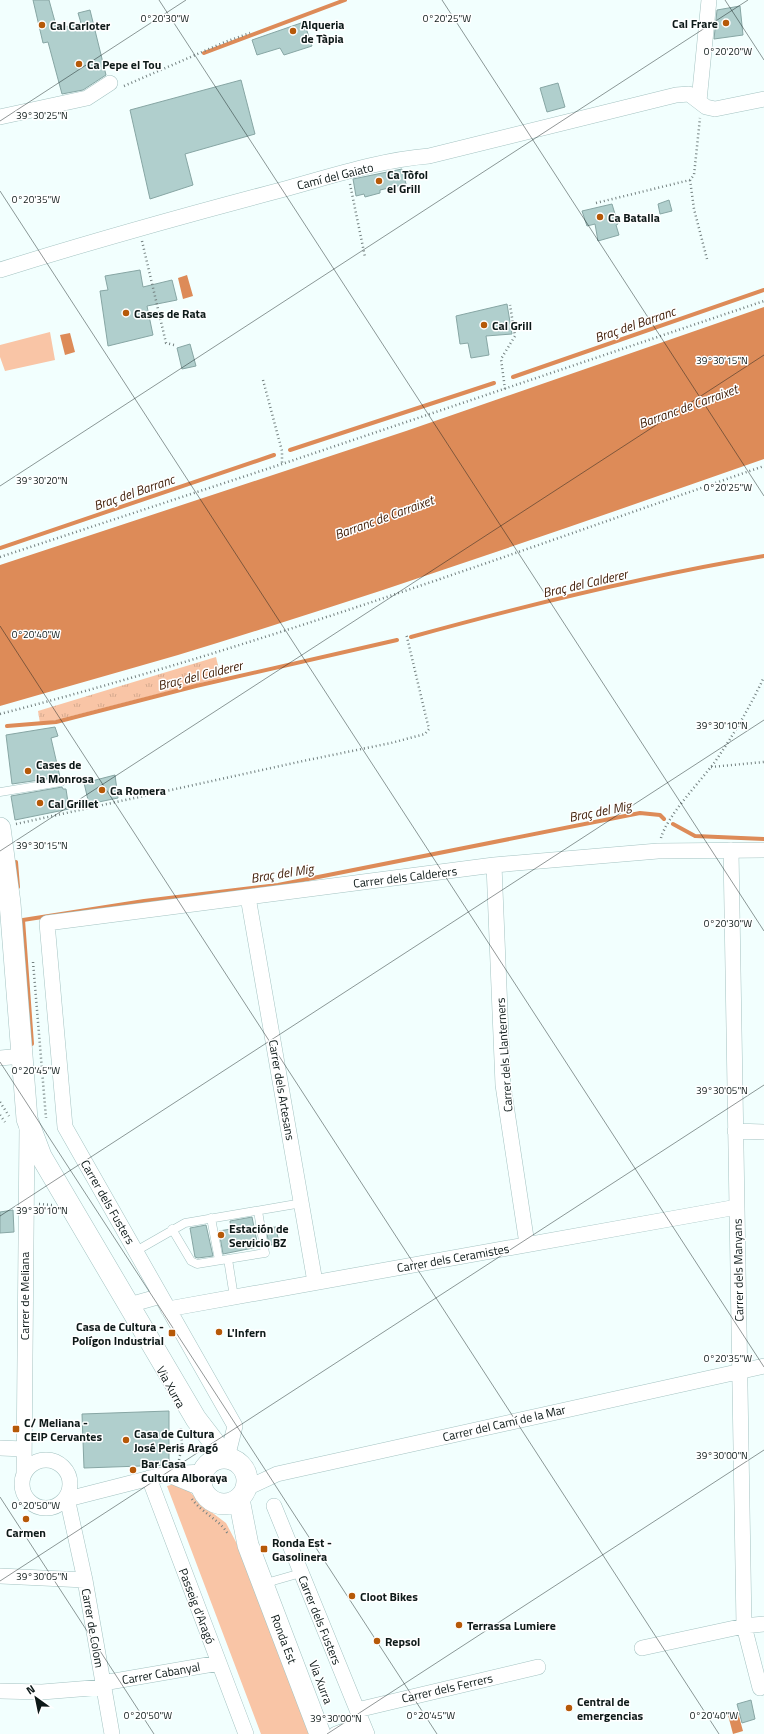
<svg xmlns="http://www.w3.org/2000/svg" width="764" height="1734" font-family="'Titillium Web',sans-serif">
<style>
.grass{fill:url(#grass-tufts)}
.green{fill:#f9c5a6}
.water{fill:#dd8b58}
.lines{fill:none;stroke-linecap:round;stroke-linejoin:round}
.stream{stroke:#dd8b58;stroke-width:4}
.building{fill:#b0cfcd;stroke:#87a6a4}
.service-casing{stroke:#a4c3c2;stroke-width:9}
.minor-casing{stroke:#a4c3c2;stroke-width:16}
.secondary-casing{stroke:#a4c3c2;stroke-width:22}
.path{stroke:#748180;stroke-width:2.5;stroke-dasharray:1 3;stroke-linecap:butt}
.service{stroke:#fff;stroke-width:8}
.minor{stroke:#fff;stroke-width:15}
.secondary{stroke:#fff;stroke-width:21}
.ticks{fill:none;stroke:#0d1918;stroke-width:1;stroke-opacity:0.45}
.poi-dot{fill:#b65908;stroke:#fff;stroke-width:1.5}
.labels{text-anchor:middle;dominant-baseline:central;stroke-width:3;stroke-linejoin:round;paint-order:stroke}
.poi-label{font-size:12px;font-weight:bold;fill:#0d1918;stroke:#fff;text-anchor:start}
.street-label{font-size:12px;fill:#0d1918;stroke:#fff}
.water-label{font-size:13px;font-style:italic;fill:#44230d;stroke:#fff}
.ticks-label{font-size:10px;text-anchor:middle;fill:#0d1918;stroke:#fff;stroke-width:3;stroke-linejoin:round;paint-order:stroke}
</style>
<defs>
<pattern id="grass-tufts" width="24" height="20" patternUnits="userSpaceOnUse"><rect width="24" height="20" fill="#f9c5a6"/><path d="M3 7l-1-3M5 7V3M7 7l1-3M15 17l-1-3M17 17v-4M19 17l1-3" fill="none" stroke="#d4a98e"/></pattern>
</defs>
<rect width="100%" height="100%" fill="#f2fffe"/>
<path class="grass" d="M216,657L221,678L56,720L40,723L38,711Z"/>
<path class="green" d="M50,332L55,360L5,371L0,357V345Z
M178,1483L188,1490L206,1508L226,1523L247,1563L314,1734H261L167,1486Z"/>
<path class="water" d="M187,275L193,296L183,299L178,278Z
M764,307V459C570,527 375,595 178,655C119,672 59,689 0,706V565L406,431Z
M70,333L75,352L65,355L60,335Z
M738,1713L743,1731L733,1734L728,1715Z"/>
<g class="lines">
<path class="stream" d="M204,53L345,0
M513,377L764,290
M290,450L494,383
M0,548L274,455
M411,637C527,605 645,576 764,556
M7,726L56,722L196,686L397,640
M673,824L695,836L764,839
M16,862L18,887
M32,1044L23,920L144,901L278,885L640,813L660,815L664,819"/>
</g>
<path class="building" d="M33,0H49L57,29L81,23L78,13L90,10L106,75L83,90L62,94L48,42L43,43Z
M740,6L743,35L714,39L717,10Z
M304,22L312,46L284,55L280,48L257,55L252,40Z
M241,80L255,134L185,154L193,185L150,199L130,110Z
M558,83L565,107L547,112L540,88Z
M402,169L406,184L380,190V193L365,197L364,194L356,196L353,179Z
M669,200L672,211L660,214L658,204Z
M612,204L618,224L616,225L619,235L598,241L595,224L587,226L582,211Z
M140,270L143,287L172,280L177,300L147,306L153,335L108,346L100,291L108,290L105,276Z
M507,304L512,334L486,336L489,355L471,358L468,343L460,344L456,316Z
M190,344L196,366L182,369L177,348Z
M55,727L58,736L51,738L60,777L12,784L6,735Z
M115,775L118,798L89,804L84,783Z
M62,787L63,789H66L69,809L15,820L11,796Z
M13,1210L14,1232L0,1233V1212Z
M252,1217L258,1247L223,1254L219,1231L231,1229L230,1221Z
M206,1225L213,1256L198,1258L195,1257L190,1228Z
M276,1227L279,1244L269,1245L266,1228Z
M169,1411V1465L84,1468L82,1414Z
M751,1700L755,1719L742,1723L737,1704Z"/>
<g class="lines">
<defs>
<path id="service" d="M0,792L61,782
M211,1218L219,1260
M172,1229L191,1261L197,1264L265,1253L258,1211
M136,1251L185,1223L302,1203
M228,1259L234,1297
M265,1587L273,1581L301,1573"/>
<path id="minor" d="M699,101L709,0
M0,117L87,98L110,83
M0,270C93,241 186,215 281,190C329,177 379,160 429,156L676,95L689,94L706,107L715,109L764,99
M731,850L744,1626L760,1688
M494,865L503,1085L527,1244
M248,897L315,1282
M0,1058L22,1056
M735,1131L764,1132
M129,1305L161,1296
M168,1309L737,1207
M0,1448L24,1449
M227,1458L235,1426L65,1127L47,923L494,865L658,851L764,850
M22 1484a24 24 0 1 1 48 0a24 24 0 1 1-48 0Z
M24,1473L27,1126
M169,1475L203,1489
M149,1478L246,1734
M247,1488L277,1474L764,1366
M64,1500L166,1474L203,1472
M62,1502L69,1507L85,1580L112,1734
M274,1506L367,1734
M0,1576L85,1580
M642,1648L744,1626L764,1624
M103,1683L219,1663
M0,1691L42,1692L104,1687
M357,1710L538,1667
M336,1734L363,1724"/>
<path id="secondary" d="M0,828L10,903L27,1119L41,1156L196,1419L226,1458
M201 1481a23 23 0 1 1 46 0a23 23 0 1 1-46 0Z
M239,1499L248,1545L320,1734"/>
</defs>
<use href="#service" class="service-casing"/>
<use href="#minor" class="minor-casing"/>
<use href="#secondary" class="secondary-casing"/>
<path class="path" d="M124,86L225,42L250,33
M690,180L694,209L707,259
M350,184L365,257
M596,203L690,180L694,175L700,118
M142,241L166,343L174,345
M263,380L282,451V464
M505,389L501,359L515,336L510,305
M0,557L282,464L764,301
M0,714C259,647 511,554 764,466
M711,767L764,762
M16,824L303,761L391,743L425,734L429,729L426,717L406,633
M661,838C667,816 699,783 714,763C733,736 750,707 764,677
M33,962L46,1118
M0,1102L9,1116
M0,1115L5,1122
M39,1204L52,1205
M179,1460L182,1446L181,1428
M192,1499C203,1514 219,1519 228,1534"/>
<use href="#service" class="service"/>
<use href="#minor" class="minor"/>
<use href="#secondary" class="secondary"/>
</g>
<path class="ticks" d="M159,0L764,931M442,0L764,496M725,0L764,60M0,121L186,0M0,191L764,1367M0,486L748,0M0,626L719,1734M0,851L764,355M0,1062L437,1734M0,1216L764,720M0,1497L154,1734M0,1581L764,1085M327,1734L764,1450"/>
<g class="poi-dot">
<circle cx="726" cy="23" r="4"/>
<circle cx="42" cy="25" r="4"/>
<circle cx="293" cy="31" r="4"/>
<circle cx="79" cy="64" r="4"/>
<circle cx="379" cy="181" r="4"/>
<circle cx="600" cy="217" r="4"/>
<circle cx="126" cy="313" r="4"/>
<circle cx="484" cy="325" r="4"/>
<circle cx="28" cy="771" r="4"/>
<circle cx="102" cy="790" r="4"/>
<circle cx="40" cy="803" r="4"/>
<circle cx="221" cy="1235" r="4"/>
<circle cx="219" cy="1332" r="4"/>
<rect x="168" y="1329" width="8" height="8" rx="2"/>
<rect x="12" y="1425" width="8" height="8" rx="2"/>
<circle cx="126" cy="1440" r="4"/>
<circle cx="133" cy="1470" r="4"/>
<circle cx="26" cy="1519" r="4"/>
<rect x="260" y="1545" width="8" height="8" rx="2"/>
<circle cx="352" cy="1596" r="4"/>
<circle cx="459" cy="1625" r="4"/>
<circle cx="377" cy="1641" r="4"/>
<circle cx="569" cy="1708" r="4"/>
</g>
<g class="labels">
<g class="poi-label">
<text x="718" y="23" text-anchor="end">Cal Frare</text>
<text x="301" y="24">Alqueria<tspan x="301" dy="14">de Tàpia</tspan></text>
<text x="50" y="25">Cal Carloter</text>
<text x="87" y="64">Ca Pepe el Tou</text>
<text x="387" y="174">Ca Tòfol<tspan x="387" dy="14">el Grill</tspan></text>
<text x="608" y="217">Ca Batalla</text>
<text x="134" y="313">Cases de Rata</text>
<text x="492" y="325">Cal Grill</text>
<text x="36" y="764">Cases de<tspan x="36" dy="14">la Monrosa</tspan></text>
<text x="110" y="790">Ca Romera</text>
<text x="48" y="803">Cal Grillet</text>
<text x="229" y="1228">Estación de<tspan x="229" dy="14">Servicio BZ</tspan></text>
<text x="164" y="1326" text-anchor="end">Casa de Cultura -<tspan x="164" dy="14">Polígon Industrial</tspan></text>
<text x="227" y="1332">L'Infern</text>
<text x="24" y="1422">C/ Meliana -<tspan x="24" dy="14">CEIP Cervantes</tspan></text>
<text x="134" y="1433">Casa de Cultura<tspan x="134" dy="14">José Peris Aragó</tspan></text>
<text x="141" y="1463">Bar Casa<tspan x="141" dy="14">Cultura Alboraya</tspan></text>
<text x="26" y="1532" text-anchor="middle">Carmen</text>
<text x="272" y="1542">Ronda Est -<tspan x="272" dy="14">Gasolinera</tspan></text>
<text x="360" y="1596">Cloot Bikes</text>
<text x="467" y="1625">Terrassa Lumiere</text>
<text x="385" y="1641">Repsol</text>
<text x="577" y="1701">Central de<tspan x="577" dy="14">emergencias</tspan></text>
</g>
<g class="street-label">
<text transform="translate(335 176) rotate(-14)">Camí del Gaiato</text>
<text transform="translate(405 877) rotate(-7)">Carrer dels Calderers</text>
<text transform="translate(504 1055) rotate(-94)">Carrer dels Llanterners</text>
<text transform="translate(282 1090) rotate(80)">Carrer dels Artesans</text>
<text transform="translate(108 1202) rotate(60)">Carrer dels Fusters</text>
<text transform="translate(453 1258) rotate(-10)">Carrer dels Ceramistes</text>
<text transform="translate(738 1270) rotate(-91)">Carrer dels Manyans</text>
<text transform="translate(24 1296) rotate(-90)">Carrer de Meliana</text>
<text transform="translate(171 1387) rotate(61)">Via Xurra</text>
<text transform="translate(504 1423) rotate(-13)">Carrer del Camí de la Mar</text>
<text transform="translate(197 1606) rotate(69)">Passeig d'Aragó</text>
<text transform="translate(320 1620) rotate(68)">Carrer dels Fusters</text>
<text transform="translate(93 1628) rotate(80)">Carrer de Colom</text>
<text transform="translate(284 1639) rotate(69)">Ronda Est</text>
<text transform="translate(161 1673) rotate(-10)">Carrer Cabanyal</text>
<text transform="translate(321 1682) rotate(69)">Via Xurra</text>
<text transform="translate(447 1688) rotate(-13)">Carrer dels Ferrers</text>
</g>
<g class="water-label">
<text transform="translate(635 324) rotate(-19)">Braç del Barranc</text>
<text transform="translate(688 406) rotate(-20)">Barranc de Carraixet</text>
<text transform="translate(134 492) rotate(-19)">Braç del Barranc</text>
<text transform="translate(384 517) rotate(-20)">Barranc de Carraixet</text>
<text transform="translate(585 583) rotate(-13)">Braç del Calderer</text>
<text transform="translate(200 675) rotate(-14)">Braç del Calderer</text>
<text transform="translate(600 811) rotate(-11)">Braç del Mig</text>
<text transform="translate(282 873) rotate(-9)">Braç del Mig</text>
</g>
</g>
<g class="ticks-label">
<text x="165" y="22">0°20'30"W</text>
<text x="447" y="22">0°20'25"W</text>
<text x="728" y="55">0°20'20"W</text>
<text x="42" y="119">39°30'25"N</text>
<text x="36" y="203">0°20'35"W</text>
<text x="722" y="364">39°30'15"N</text>
<text x="42" y="484">39°30'20"N</text>
<text x="728" y="491">0°20'25"W</text>
<text x="36" y="638">0°20'40"W</text>
<text x="722" y="729">39°30'10"N</text>
<text x="42" y="849">39°30'15"N</text>
<text x="728" y="927">0°20'30"W</text>
<text x="36" y="1074">0°20'45"W</text>
<text x="722" y="1094">39°30'05"N</text>
<text x="42" y="1214">39°30'10"N</text>
<text x="728" y="1362">0°20'35"W</text>
<text x="722" y="1459">39°30'00"N</text>
<text x="36" y="1509">0°20'50"W</text>
<text x="42" y="1580">39°30'05"N</text>
<text x="148" y="1719">0°20'50"W</text>
<text x="431" y="1719">0°20'45"W</text>
<text x="714" y="1719">0°20'40"W</text>
<text x="336" y="1722">39°30'00"N</text>
</g>
<g transform="translate(36 1698) rotate(327)" stroke="#ffffff" stroke-width="3" paint-order="stroke">
<path d="M0-3L7 15L0 10L-7 15Z" fill="#0d1918"/>
<text y="-6" font-size="11" font-weight="bold" text-anchor="middle" fill="#0d1918">N</text>
</g>
</svg>
